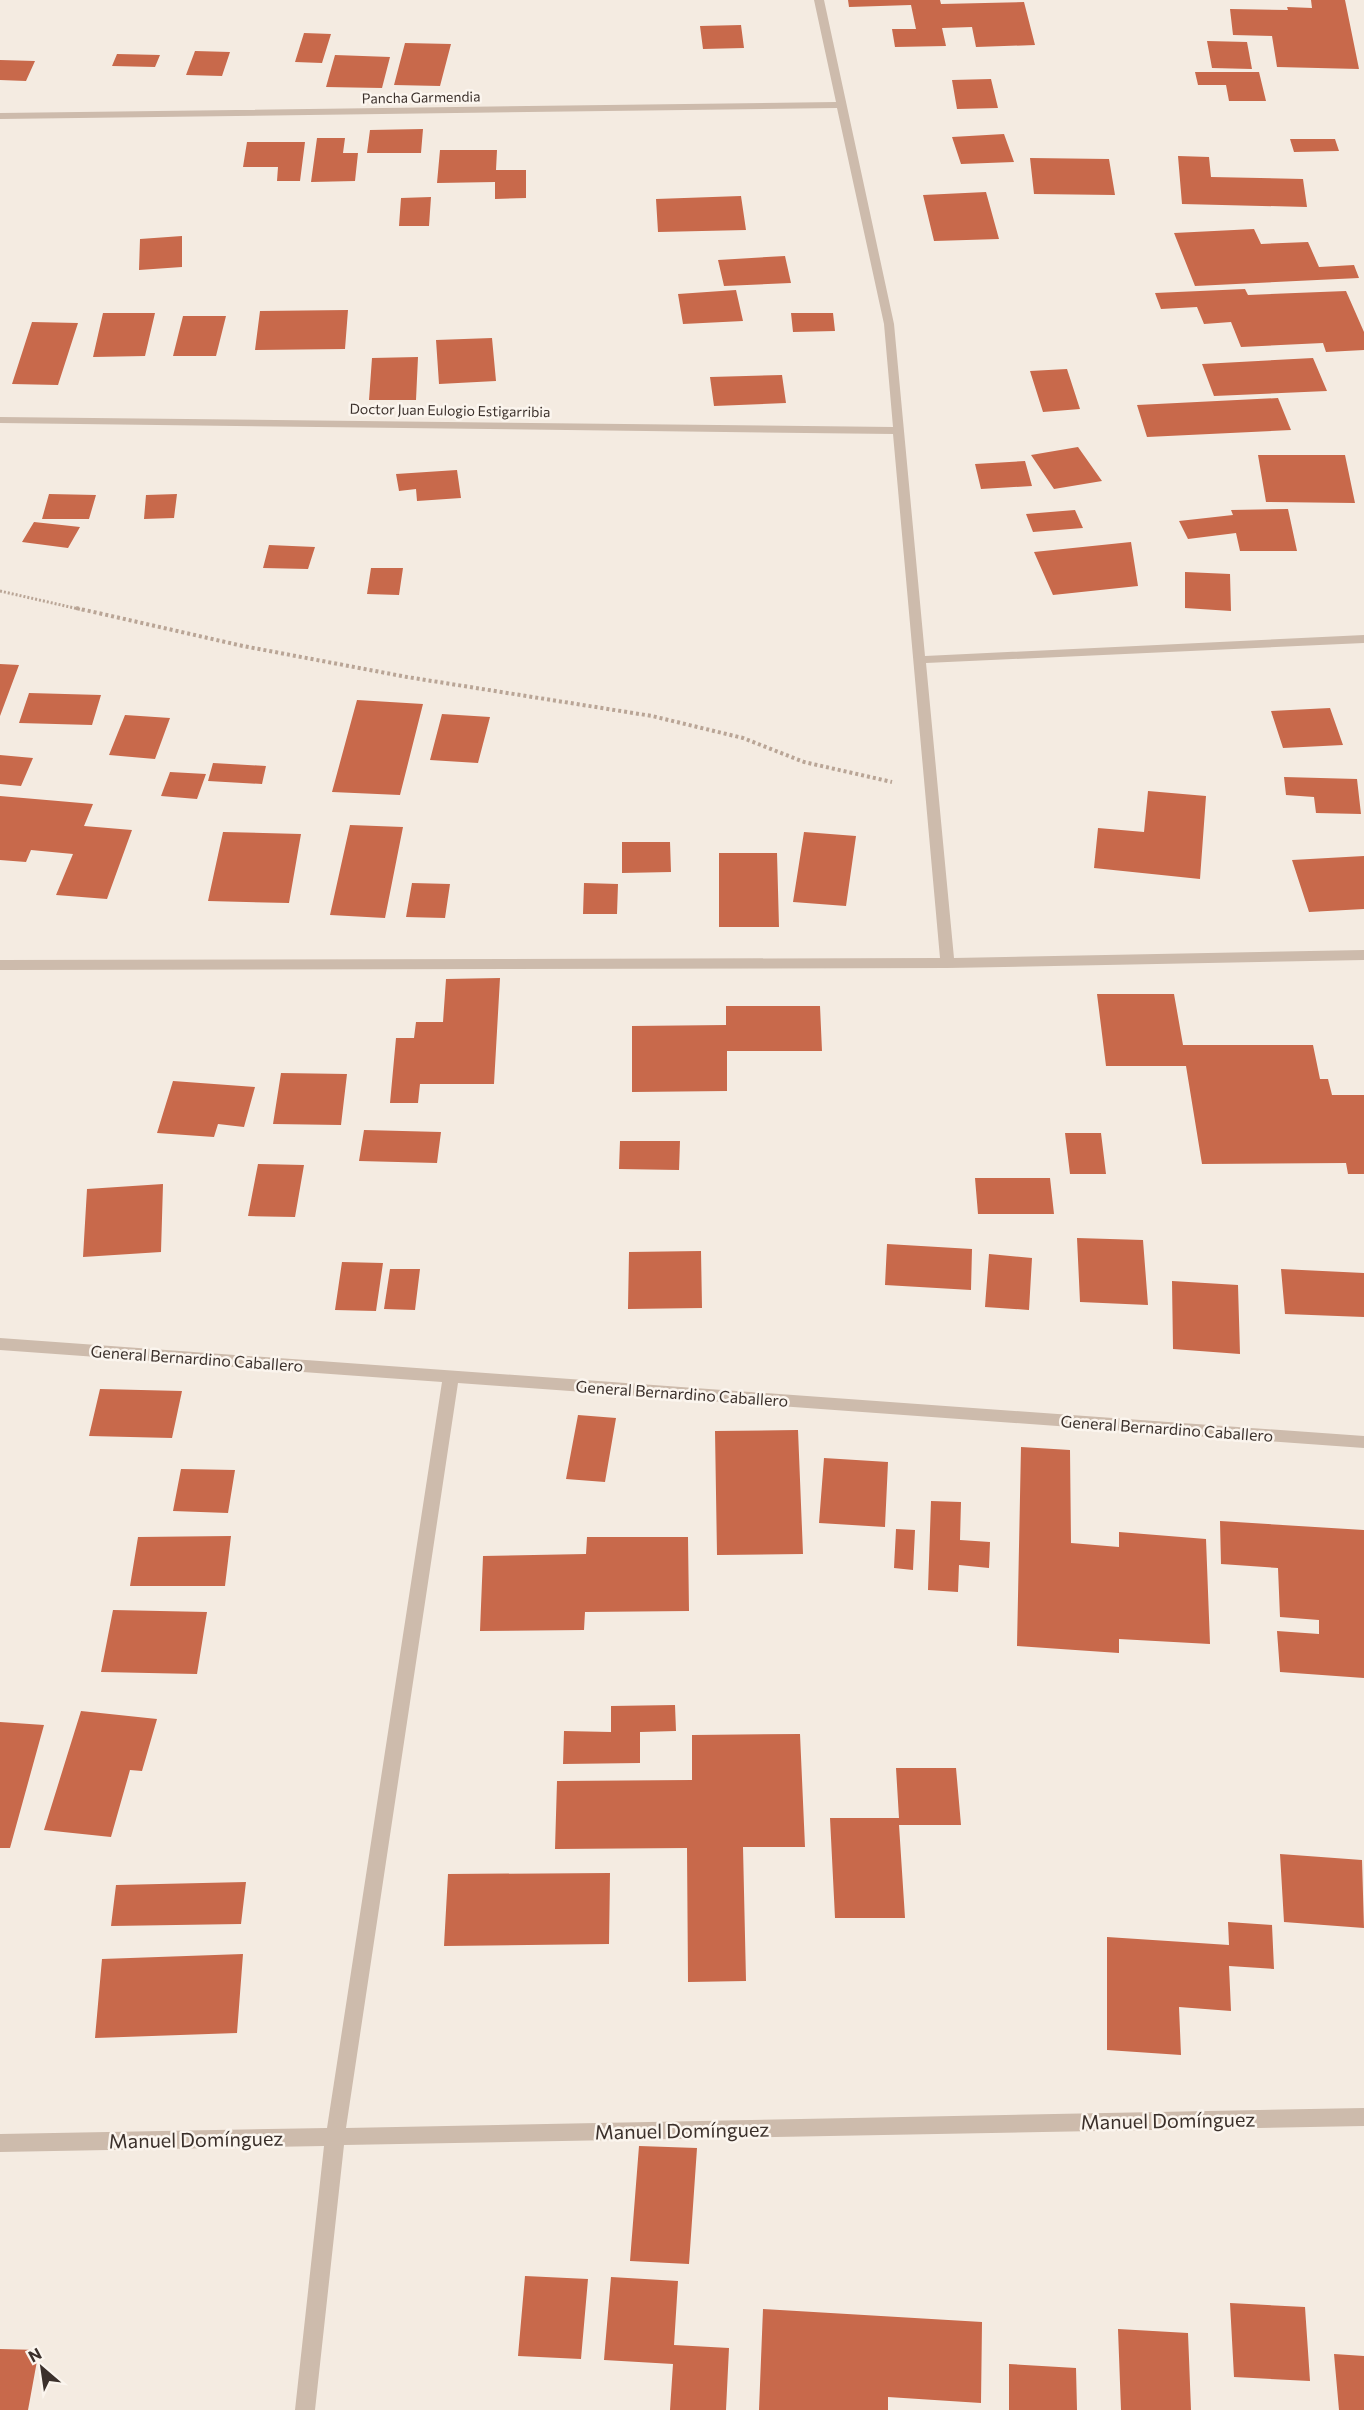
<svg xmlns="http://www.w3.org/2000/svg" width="1364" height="2410" font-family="Commissioner,sans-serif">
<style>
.building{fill:#c8694b}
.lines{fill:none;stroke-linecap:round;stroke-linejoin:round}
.path-far1{stroke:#b9a596;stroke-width:3;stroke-dasharray:2 2;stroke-linecap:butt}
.path{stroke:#b9a596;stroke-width:4;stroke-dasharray:3 3;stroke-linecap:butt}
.minor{fill:#cdbbac;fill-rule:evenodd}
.labels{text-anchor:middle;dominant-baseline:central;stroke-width:5;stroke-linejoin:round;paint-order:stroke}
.far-street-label{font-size:14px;fill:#3b302b;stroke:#fbf5ee}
.street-label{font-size:16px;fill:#3b302b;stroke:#fbf5ee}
.near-street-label{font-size:20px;fill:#3b302b;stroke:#fbf5ee}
</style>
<rect width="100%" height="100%" fill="#f4ebe1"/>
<path class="building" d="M848,0H940L941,4L1024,2L1035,45L976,47L972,27L942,28L946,46L895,47L892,29H916L911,5L849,7Z
M1311,0H1345L1359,69L1277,67L1272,36L1233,35L1230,9L1288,10L1287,7L1312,8Z
M741,25L744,48L703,49L700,26Z
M304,33L331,34L322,63L295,62Z
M1207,41L1247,42L1252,69L1212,68Z
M405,43L451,44L440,86L394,85Z
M195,51L230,52L222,76L186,75Z
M117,54L160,55L155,67L112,66Z
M335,55L390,57L382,88L326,87Z
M0,60L35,61L26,81L0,80Z
M1195,72H1259L1266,101H1229L1226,85H1198Z
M991,79L998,108L957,109L952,80Z
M423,129L421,153H367L370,130Z
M1004,134L1014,162L961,164L952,137Z
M317,138H345L343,153H358L355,181L311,182Z
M1290,139H1335L1339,151L1294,152Z
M247,142H305L300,181H277L278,167H243Z
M440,150H497L496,170H526V198L495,199V182L437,183Z
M1178,156L1209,157L1211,177L1303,179L1307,207L1182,204Z
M1030,158L1109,159L1115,195L1034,194Z
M986,192L999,239L934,241L923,195Z
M741,196L746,230L658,232L656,199Z
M431,197L429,226H399L401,198Z
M1254,229L1261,244L1308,242L1319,267L1354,265L1359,278L1195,286L1174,233Z
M182,236V267L139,270L140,239Z
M785,256L791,283L724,286L718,260Z
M1245,289L1248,295L1346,291L1364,332V350L1326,352L1323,343L1241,347L1231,322L1204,324L1197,307L1161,309L1155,293Z
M736,290L743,321L683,324L678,294Z
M348,310L345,349L255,350L260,311Z
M103,313H155L145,356L93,357Z
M791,313H833L835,331L793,332Z
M183,316H226L216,356H173Z
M32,322L78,323L58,385L12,384Z
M492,338L496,381L439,384L436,340Z
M418,357L416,400H369L372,358Z
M1313,358L1327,391L1214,396L1202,364Z
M1067,369L1080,409L1043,412L1030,371Z
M782,375L786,403L714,406L710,377Z
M1278,398L1291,430L1147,437L1137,405Z
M1078,447L1102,481L1054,489L1031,455Z
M1258,455H1345L1355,503L1266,502Z
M1025,461L1032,486L981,489L975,464Z
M457,470L461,498L417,501L416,489L399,491L396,474Z
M49,494L96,495L89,519H42Z
M177,494L174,518L144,519L146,495Z
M1288,509L1297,551H1240L1236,533L1188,539L1179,521L1233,515L1231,510Z
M1075,510L1083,528L1033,532L1026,514Z
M34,522L80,527L68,548L22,542Z
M1131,542L1138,586L1053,595L1034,552Z
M269,545L315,547L308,569L263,568Z
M371,568H403L399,595L367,594Z
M1185,572L1230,574L1231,611L1185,608Z
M0,664L19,665L0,716Z
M29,693L101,695L92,725L19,723Z
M357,700L423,704L400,795L332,792Z
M1330,708L1343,745L1283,748L1271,711Z
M442,714L490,717L478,763L430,760Z
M125,715L170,718L155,759L109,755Z
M0,755L33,758L21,786L0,784Z
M213,763L266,766L262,784L208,781Z
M170,772L206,774L197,799L161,796Z
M1284,777L1357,779L1361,814L1316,813L1314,797L1286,795Z
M1148,791L1206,796L1200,879L1094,868L1098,828L1144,832Z
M0,796L93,804L84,826L132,830L107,899L56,895L73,854L31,850L26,862L0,860Z
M350,825L403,827L385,918L330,915Z
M223,832L301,834L289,903L208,901Z
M804,832L856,836L846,906L793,902Z
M622,842H670L671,872L622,873Z
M719,853H777L779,927H719Z
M1364,856V909L1309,912L1292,860Z
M412,883L450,884L445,918L406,917Z
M584,883L618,884L617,914H583Z
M500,978L494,1084H420L418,1103H390L396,1038H414L416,1022H443L446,979Z
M1097,994H1174L1183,1045H1313L1320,1079H1328L1332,1095H1364V1174H1348L1346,1163L1202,1164L1186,1066H1106Z
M726,1006H820L822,1051H727V1091L632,1092V1026L726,1025Z
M281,1073L347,1074L341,1125L273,1124Z
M173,1081L255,1087L244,1127L218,1124L214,1137L157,1133Z
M364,1130L441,1132L437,1163L359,1161Z
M1065,1133H1101L1106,1174H1070Z
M620,1141H680L679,1170L619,1169Z
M258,1164L304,1165L295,1217L248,1216Z
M975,1178H1050L1054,1214H978Z
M163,1184L161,1252L83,1257L87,1189Z
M1077,1238L1143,1240L1148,1305L1080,1302Z
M887,1244L972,1249L971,1290L885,1285Z
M701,1251L702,1308L628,1309L629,1252Z
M989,1254L1032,1258L1029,1310L985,1307Z
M342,1262L383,1263L376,1311L335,1310Z
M390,1269H420L415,1310L384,1309Z
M1281,1269L1364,1273V1317L1285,1314Z
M1172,1281L1238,1285L1240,1354L1173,1349Z
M100,1389L182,1391L172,1438L89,1436Z
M578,1415L616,1418L605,1482L566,1479Z
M798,1430L803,1554L717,1555L715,1431Z
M1021,1447L1070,1450L1071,1543L1119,1547V1532L1206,1539L1210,1644L1119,1639V1653L1017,1646Z
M824,1458L888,1462L885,1527L819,1523Z
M181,1469L235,1470L228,1513L173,1511Z
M931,1501L961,1502L960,1540L990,1542L989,1568L959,1565L958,1592L928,1590Z
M1220,1521L1364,1530V1678L1280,1672L1277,1631L1319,1634V1620L1280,1617L1278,1568L1221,1564Z
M896,1529L915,1530L913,1570L894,1568Z
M231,1536L225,1586H130L138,1537Z
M587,1537H688L689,1611L585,1612L584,1630L480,1631L483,1556L586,1554Z
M113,1610L207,1612L197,1674L101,1672Z
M675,1705L676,1731L640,1732V1763L563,1764L564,1731L611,1732V1706Z
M81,1711L157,1719L142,1771L130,1770L111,1837L44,1830Z
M0,1722L44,1725L10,1848H0Z
M800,1734L805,1847H743L746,1981L688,1982L687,1848L555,1849L557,1781L692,1780V1735Z
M896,1768H956L961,1825H899L905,1918H835L830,1818H899Z
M1280,1854L1362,1860L1364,1928L1284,1922Z
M610,1873L609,1944L444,1946L448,1874Z
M246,1882L241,1924L111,1926L116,1885Z
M1228,1922L1272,1925L1274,1969L1229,1966L1231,2011L1179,2007L1181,2055L1107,2050V1937L1229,1945Z
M243,1954L237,2033L95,2038L102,1959Z
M639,2146L697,2148L689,2264L630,2261Z
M525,2276L588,2279L581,2359L518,2356Z
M611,2277L678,2281L674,2345L729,2348L726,2410H670L673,2364L604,2360Z
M1230,2303L1305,2307L1310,2381L1234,2377Z
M763,2309L982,2322L981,2403L888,2397V2410H759Z
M1118,2329L1188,2333L1191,2410H1121Z
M0,2349L39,2350L28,2410H0Z
M1334,2354L1364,2356V2410H1339Z
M1009,2364L1076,2368L1077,2410H1009Z"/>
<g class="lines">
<path class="path-far1" d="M0,591L83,610"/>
<path class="path" d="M76,608L243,646L407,677L652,716L743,738L804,762L892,782"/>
<path class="minor" d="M814,0H824L894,324L925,656L1364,635V643L926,663L954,958L1364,950V960L947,968L0,970V960L940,958L893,434L0,423V417L893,427L884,324L837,108L0,119V113L836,102Z
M0,1338L1364,1436V1448L458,1383L346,2128L1364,2108V2126L344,2145L315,2410H295L324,2146L0,2152V2134L327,2128L442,1382L0,1350Z"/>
</g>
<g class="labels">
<g class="far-street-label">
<text transform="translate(421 97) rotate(-1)">Pancha Garmendia</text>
<text transform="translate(450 410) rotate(1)">Doctor Juan Eulogio Estigarribia</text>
</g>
<g class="street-label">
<text transform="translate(197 1358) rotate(4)">General Bernardino Caballero</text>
<text transform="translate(682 1393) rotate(4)">General Bernardino Caballero</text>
<text transform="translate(1167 1428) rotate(4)">General Bernardino Caballero</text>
</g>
<g class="near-street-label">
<text transform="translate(1168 2120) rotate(-1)">Manuel Domínguez</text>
<text transform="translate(682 2130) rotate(-1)">Manuel Domínguez</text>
<text transform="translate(196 2139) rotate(-1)">Manuel Domínguez</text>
</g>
</g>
<g transform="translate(42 2368) rotate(331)" stroke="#fbf5ee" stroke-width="4.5" paint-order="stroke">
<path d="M0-4.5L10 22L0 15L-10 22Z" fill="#3b302b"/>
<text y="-9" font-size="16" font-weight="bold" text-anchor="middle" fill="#3b302b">N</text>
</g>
</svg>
